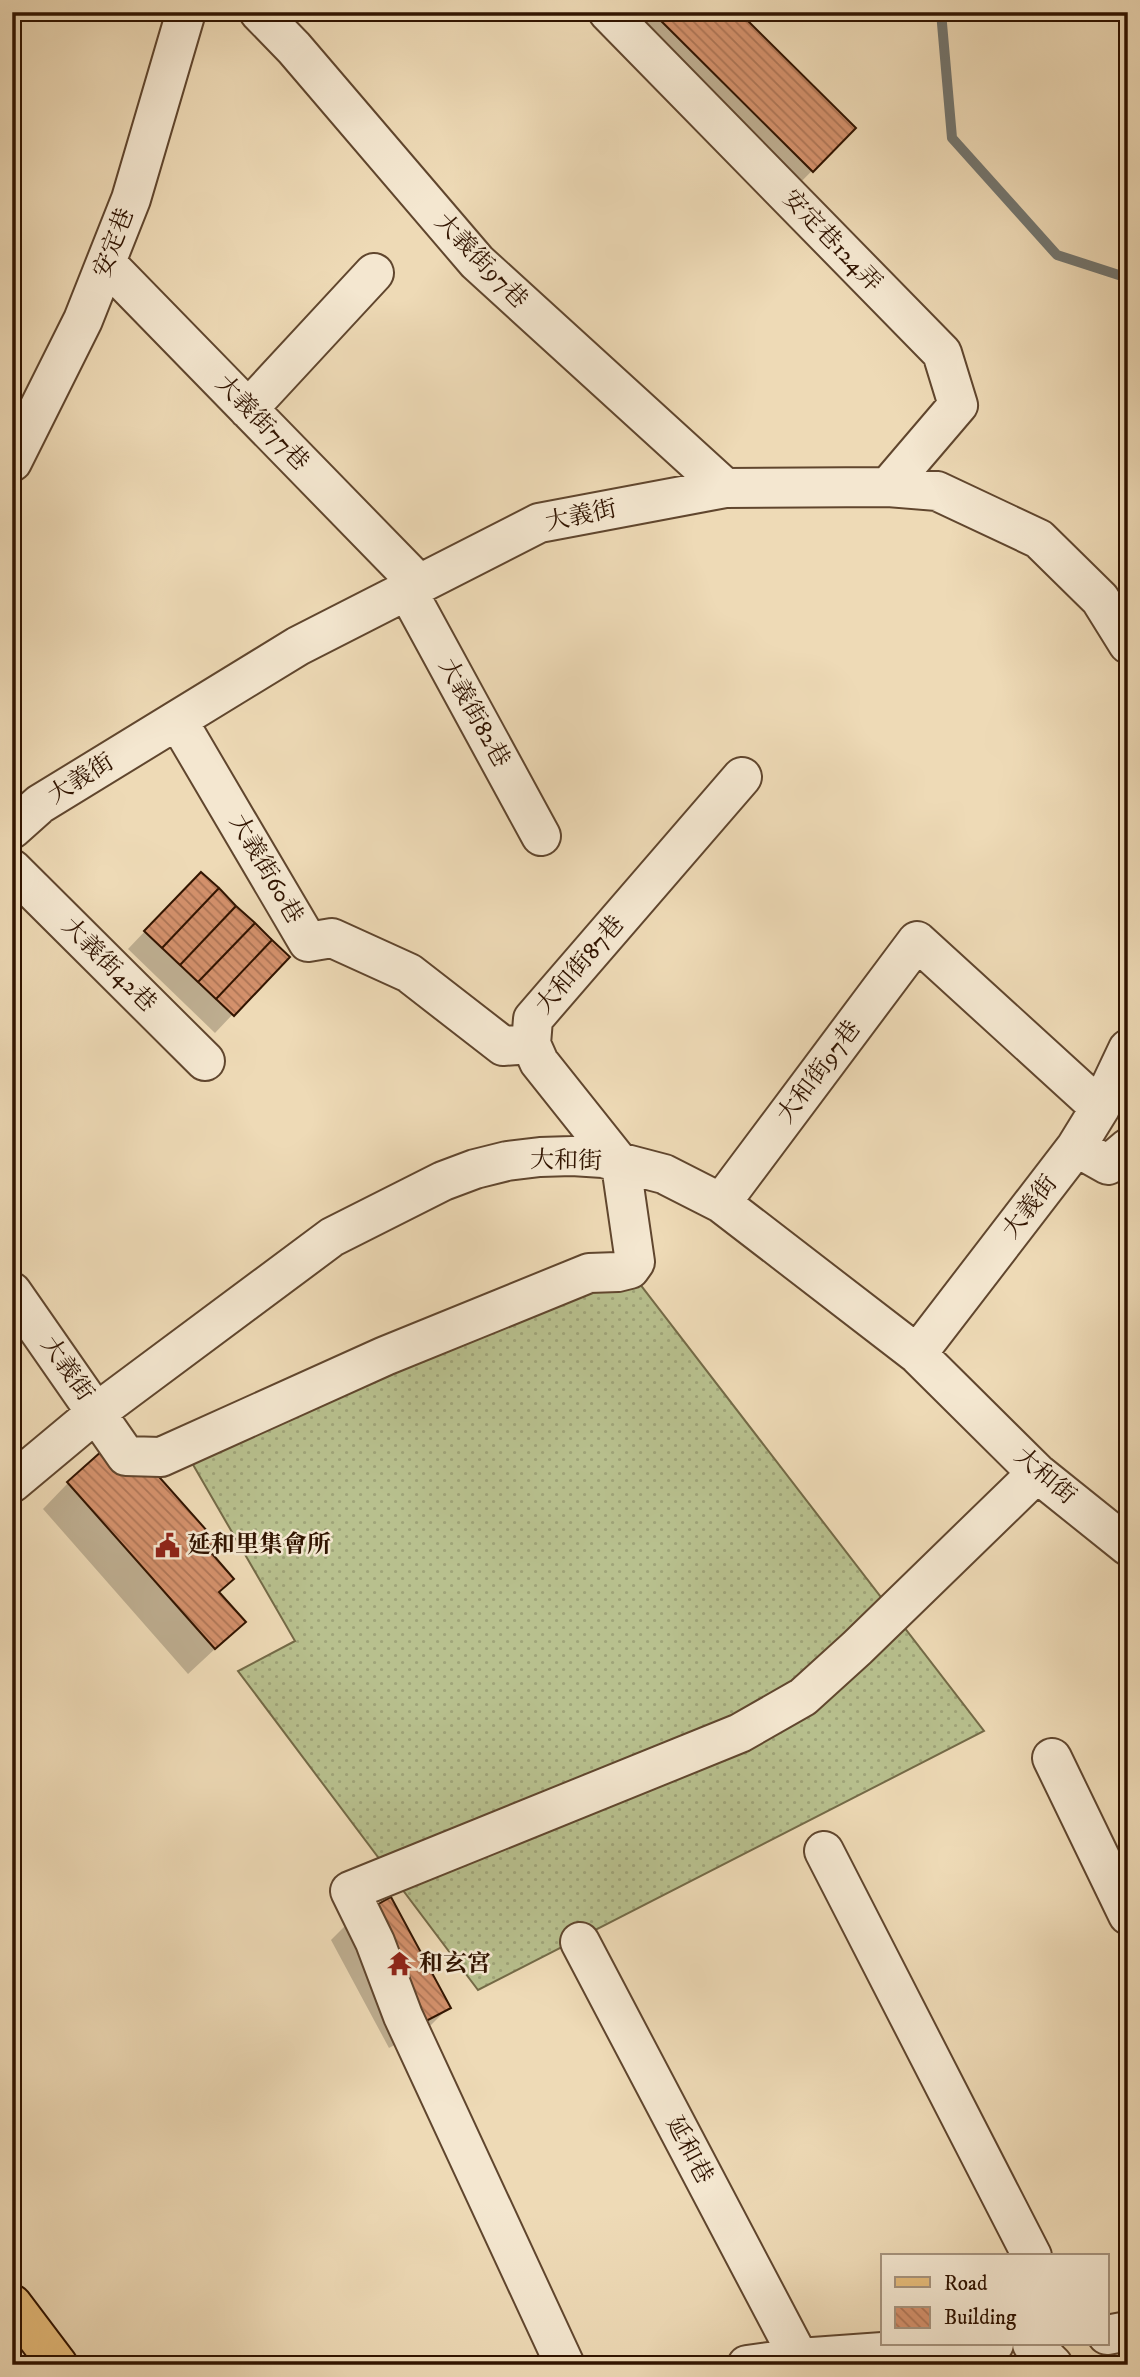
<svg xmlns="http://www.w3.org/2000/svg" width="1140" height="2377" font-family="'IM FELL DW Pica','Noto Serif TC',serif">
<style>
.grass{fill:url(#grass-dots);stroke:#746a47;stroke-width:2}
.shadow{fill:#0003}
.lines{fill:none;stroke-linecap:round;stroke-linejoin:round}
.stream{stroke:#737670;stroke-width:10}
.building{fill:url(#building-back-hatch);stroke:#311400;stroke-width:2}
.minor-casing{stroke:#60462e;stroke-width:42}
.major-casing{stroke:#311400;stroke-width:42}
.minor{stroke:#f4e7d0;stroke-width:38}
.major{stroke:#e7bd7b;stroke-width:38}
.labels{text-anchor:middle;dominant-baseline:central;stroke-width:5;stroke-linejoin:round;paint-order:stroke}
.street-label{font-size:24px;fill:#311400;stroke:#f4e7d0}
.poi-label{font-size:24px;font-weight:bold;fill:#311400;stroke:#f4e7d0;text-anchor:start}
</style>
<defs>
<pattern id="grass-dots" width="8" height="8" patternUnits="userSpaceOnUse" patternTransform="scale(1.75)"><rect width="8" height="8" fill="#b8c08e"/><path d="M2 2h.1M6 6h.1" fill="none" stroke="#9fa479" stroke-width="1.8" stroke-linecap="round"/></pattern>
<pattern id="building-back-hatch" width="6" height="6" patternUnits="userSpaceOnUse" patternTransform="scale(1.75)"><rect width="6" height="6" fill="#d4916c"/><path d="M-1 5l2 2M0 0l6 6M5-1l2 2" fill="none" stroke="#ad7556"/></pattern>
</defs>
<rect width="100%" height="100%" fill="#eedab6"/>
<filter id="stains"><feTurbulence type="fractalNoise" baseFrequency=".00286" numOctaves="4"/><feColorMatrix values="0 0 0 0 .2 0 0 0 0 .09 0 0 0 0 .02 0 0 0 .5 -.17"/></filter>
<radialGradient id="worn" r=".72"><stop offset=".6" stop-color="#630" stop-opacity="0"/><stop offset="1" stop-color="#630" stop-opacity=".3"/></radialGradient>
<path class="grass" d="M616,1253L984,1731L478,1990L238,1671L295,1641L177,1437Z"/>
<path class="shadow" d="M617,12H737L854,128L795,188Z
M12,25L17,26L12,42Z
M183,891L287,957L215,1033L128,949Z
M68,1483L206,1549L217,1593L244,1622L188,1674L43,1509Z
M349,1922L449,2007L431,2025L389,2048L331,1940Z"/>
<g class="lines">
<path class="stream" d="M941,12L952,138L1057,255L1128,278"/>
</g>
<path class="building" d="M652,12H739L856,128L813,172Z
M201,872L219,888L162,948L144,931Z
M219,888L236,906L180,965L162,948Z
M236,906L255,923L198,982L180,965Z
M255,923L272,940L216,999L198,982Z
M272,940L290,957L234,1016L216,999Z
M121,1434L216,1541L208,1549L234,1579L219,1592L246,1622L215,1649L67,1482Z
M391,1897L451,2008L407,2031L348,1921Z"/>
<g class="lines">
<defs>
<path id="minor" d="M259,12L294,48L477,262L725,488
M608,12L942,353L958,405L888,487
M106,263L419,584
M248,409L374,273
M12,462L83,320L131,199L186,12
M407,590L541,836
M178,721L308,942L332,938L409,973L503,1046L531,1044
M12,829L40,804L298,646L539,523L725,488L888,487L937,491L1039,539L1100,599L1128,644
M12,869L205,1061
M1076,1147L1108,1165L1128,1148
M721,1203L917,941L1100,1108
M12,1292L126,1456L161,1457L385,1356L589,1273L618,1272L630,1269L635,1262L621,1165L539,1062L531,1044L533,1019L742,777
M917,1354L1076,1147L1100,1108L1128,1049
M12,1483L97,1412L332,1237L443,1181L475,1169L507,1161L540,1157L572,1156L603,1158L664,1174L721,1203L917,1354L1037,1473L1128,1546
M1052,1758L1128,1915
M824,1851L1032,2256
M580,1942L799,2358
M1107,2335L1128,2331
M1032,2344L1053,2365
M565,2365L403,2016L375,1942L350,1891L740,1733L803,1697L857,1648L1037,1473
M747,2365L799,2358L994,2344"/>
<path id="major" d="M12,2304L58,2365"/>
</defs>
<use href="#minor" class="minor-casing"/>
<use href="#major" class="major-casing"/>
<use href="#minor" class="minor"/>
<use href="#major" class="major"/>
</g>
<defs>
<symbol id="civic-bare" viewBox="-9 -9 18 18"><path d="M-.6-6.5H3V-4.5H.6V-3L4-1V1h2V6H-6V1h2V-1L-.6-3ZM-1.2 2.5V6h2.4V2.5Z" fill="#8f2418" stroke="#f4e7d0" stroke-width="2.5" paint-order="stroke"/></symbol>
<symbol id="temple-bare" viewBox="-9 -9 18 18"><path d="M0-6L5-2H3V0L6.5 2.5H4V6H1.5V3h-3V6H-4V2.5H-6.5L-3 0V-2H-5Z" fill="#8f2418" stroke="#f4e7d0" stroke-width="2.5" paint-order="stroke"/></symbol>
</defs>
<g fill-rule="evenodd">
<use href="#civic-bare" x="150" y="1528" width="35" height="35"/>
<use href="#temple-bare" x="382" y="1946" width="35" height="35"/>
</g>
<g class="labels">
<g class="street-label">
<text transform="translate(832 241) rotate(46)">安定巷124弄</text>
<text transform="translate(114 243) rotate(-69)">安定巷</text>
<text transform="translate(481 261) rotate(46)">大義街97巷</text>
<text transform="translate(262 423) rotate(46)">大義街77巷</text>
<text transform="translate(581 516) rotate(-12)">大義街</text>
<text transform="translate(474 713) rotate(61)">大義街82巷</text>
<text transform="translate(81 779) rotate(-32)">大義街</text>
<text transform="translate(266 869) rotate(60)">大義街60巷</text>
<text transform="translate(109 965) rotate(45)">大義街42巷</text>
<text transform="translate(580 965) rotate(-49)">大和街87巷</text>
<text transform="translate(819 1072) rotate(-53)">大和街97巷</text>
<text transform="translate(566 1161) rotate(1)">大和街</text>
<text transform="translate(1030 1207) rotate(-52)">大義街</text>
<text transform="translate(67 1369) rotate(55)">大義街</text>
<text transform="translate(1045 1476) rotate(41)">大和街</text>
<text transform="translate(689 2150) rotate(62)">延和巷</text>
</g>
<g class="poi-label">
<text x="187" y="1545">延和里集會所</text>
<text x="419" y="1964">和玄宮</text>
</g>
</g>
<rect width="1140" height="2377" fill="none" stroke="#eedab6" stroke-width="42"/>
<rect x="14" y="14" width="1112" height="2349" fill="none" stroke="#311400" stroke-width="3.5"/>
<rect x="21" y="21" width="1098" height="2335" fill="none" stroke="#311400" stroke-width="2"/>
<rect x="881" y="2254" width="228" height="91" fill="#f4e7d0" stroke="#a6937d" stroke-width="2"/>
<rect x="895" y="2277" width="35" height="10" fill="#e7bd7b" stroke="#a6937d" stroke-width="2"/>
<text x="944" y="2290" font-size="21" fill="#311400">Road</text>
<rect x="895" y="2307" width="35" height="21" fill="url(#building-back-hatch)" stroke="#a6937d" stroke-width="2"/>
<text x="944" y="2324" font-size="21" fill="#311400">Building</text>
<rect width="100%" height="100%" filter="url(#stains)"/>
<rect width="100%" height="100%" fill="url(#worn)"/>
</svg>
